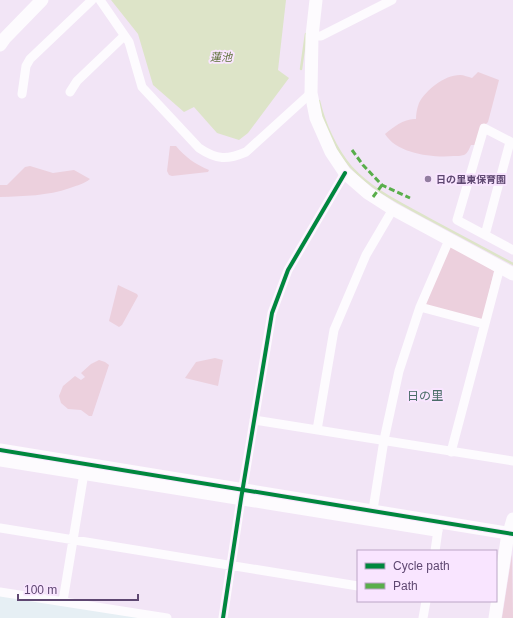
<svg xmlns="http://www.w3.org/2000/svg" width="513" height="618" font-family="Arial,'Noto Sans JP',sans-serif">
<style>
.education{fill:#e6eff4}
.green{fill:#ecd0dd}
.water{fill:#dde4c8}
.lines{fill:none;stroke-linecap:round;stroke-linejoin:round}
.stream{stroke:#dde4c8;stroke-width:2.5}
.street{stroke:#fdfbfe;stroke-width:9}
.secondary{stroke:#fdfbfe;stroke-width:13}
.quiet{stroke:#59ae4b;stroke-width:3;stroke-dasharray:6 3;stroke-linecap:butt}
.cycleway-casing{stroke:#f9e5ff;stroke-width:6}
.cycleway{stroke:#00873e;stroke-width:4}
.poi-dot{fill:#927ea0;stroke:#f9e5ff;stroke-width:1.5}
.labels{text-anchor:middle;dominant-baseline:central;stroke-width:4;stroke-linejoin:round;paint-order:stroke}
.poi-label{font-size:10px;font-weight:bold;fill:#5e4771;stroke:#f9e5ff;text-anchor:start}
.water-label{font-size:11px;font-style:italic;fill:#5d7039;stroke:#f9e5ff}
.quarter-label{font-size:12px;fill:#4a6d68;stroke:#f9e5ff}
</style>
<rect width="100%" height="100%" fill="#f2e5f6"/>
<path class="education" d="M0,595L144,618H0Z"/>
<path class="green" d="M478,72L499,80L488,122L486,124H481L475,145H471C469,149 468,153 464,155C461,156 457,156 454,156C433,158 397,154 385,134C393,127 405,118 416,119C416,114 417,108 419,103C426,90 444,75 460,75C464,75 468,77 472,78Z
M170,146H176C185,157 195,164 209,170L208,172L172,176L169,175L167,171Z
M30,166L53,173L74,170L90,179C84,184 78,185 70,188C47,196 25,196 0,197V185H7L25,167Z
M452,246L494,271L483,318L480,320L429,307L426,304L448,248Z
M118,285L137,294L138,296L122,325L119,327L109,321Z
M215,358L223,360L218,386L185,378L196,362Z
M99,360L105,362L109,365L92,416H89L81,410L68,409L61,403L59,396L63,386L75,376L81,380L85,377L81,373L91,364Z
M512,554L513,618H502Z"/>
<path class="water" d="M111,0H286L278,70L289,78L248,133L239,140L217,133L194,107L184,112L153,85L138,34Z"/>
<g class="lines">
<path class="stream" d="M301,69L306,34
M319,101C324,123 336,150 351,167C373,191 402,204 429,219C457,234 485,249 513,264"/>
<path class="street" d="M100,0L129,42L142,87L199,148C217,160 227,160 246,152L311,93
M312,36H321L392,0
M70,92L77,81L124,36
M22,94L26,66L30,59L92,0
M513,143L484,128L457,220L513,250
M485,235L510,142
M420,307L484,324
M254,420L513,461
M317,430L334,330L366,255L393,209
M451,452L500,267
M372,516L384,440L399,371L420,307L449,240
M0,528L358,586
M435,551L438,530
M0,592L167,618
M63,601L84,473
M223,618L241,499L272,313L288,270L345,173
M423,618L426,601"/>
<path class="secondary" d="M316,0L312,36L311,93L316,118L331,152L345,173L368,193L393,209L513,274
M0,45L5,38L42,0
M0,450L513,534
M0,460L436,530
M495,618L507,540L513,519"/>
<path class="quiet" d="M352,150L363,165L382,185L410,198
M373,197L382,185"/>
<defs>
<path id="cycleway" d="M0,450L513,534
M223,618L241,499L272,313L288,270L345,173"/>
</defs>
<use href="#cycleway" class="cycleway-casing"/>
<use href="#cycleway" class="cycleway"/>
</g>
<circle class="poi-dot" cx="428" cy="179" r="4"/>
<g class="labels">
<g class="poi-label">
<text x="436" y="179">日の里東保育園</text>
</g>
<g class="water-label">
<text x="221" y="57">蓮池</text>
</g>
<g class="quarter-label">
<text x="425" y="396">日の里</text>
</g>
</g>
<rect x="357" y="550" width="140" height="52" fill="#f9e5ff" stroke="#bba6c6"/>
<rect x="365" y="563" width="20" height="6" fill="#00873e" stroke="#bba6c6"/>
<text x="393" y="570" font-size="12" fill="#5e4771">Cycle path</text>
<rect x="365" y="583" width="20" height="6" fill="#59ae4b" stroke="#bba6c6"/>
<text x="393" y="590" font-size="12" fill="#5e4771">Path</text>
<path d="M18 594v6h120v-6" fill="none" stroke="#5e4771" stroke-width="2"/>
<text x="24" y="594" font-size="12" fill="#5e4771" stroke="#f9e5ff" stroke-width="3" paint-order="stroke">100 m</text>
</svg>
